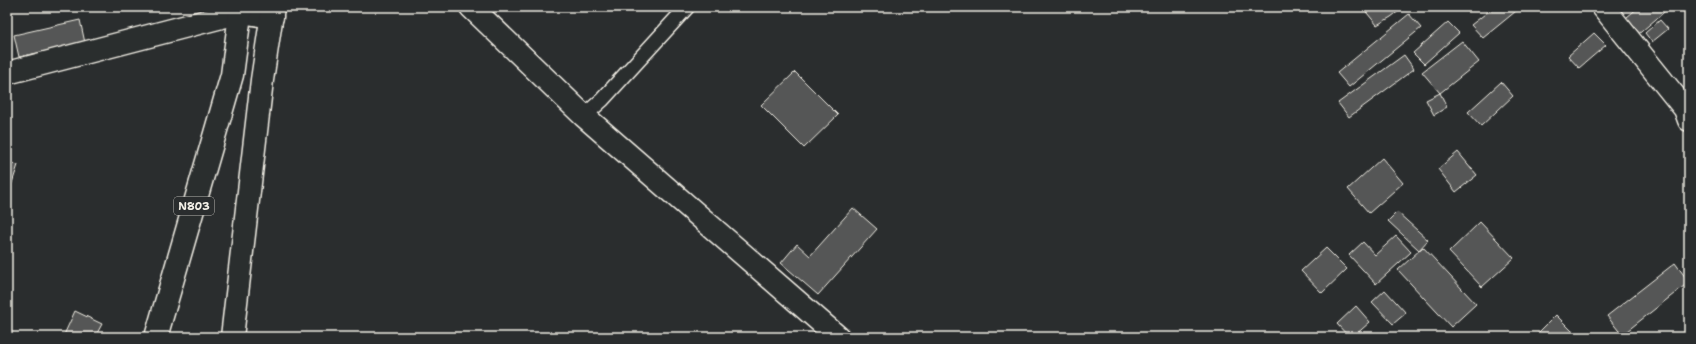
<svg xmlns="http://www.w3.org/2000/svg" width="1696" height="344" font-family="'Shantell Sans',sans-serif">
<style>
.building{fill:#555756;stroke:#f4f1e8}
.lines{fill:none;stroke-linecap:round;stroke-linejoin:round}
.service-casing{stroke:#f4f1e8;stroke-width:17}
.minor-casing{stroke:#f4f1e8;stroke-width:25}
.trunk-casing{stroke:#f4f1e8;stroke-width:25}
.service{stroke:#2a2d2e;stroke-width:14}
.minor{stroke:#2a2d2e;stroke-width:22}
.trunk{stroke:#2a2d2e;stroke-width:22}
.labels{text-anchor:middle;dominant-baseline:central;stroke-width:3.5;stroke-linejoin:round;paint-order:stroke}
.shield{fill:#2a2d2e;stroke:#b7b6b0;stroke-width:1}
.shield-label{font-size:11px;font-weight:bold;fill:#f4f1e8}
</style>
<rect width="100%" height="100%" fill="#2a2d2e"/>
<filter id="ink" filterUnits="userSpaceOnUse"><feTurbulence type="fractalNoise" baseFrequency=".025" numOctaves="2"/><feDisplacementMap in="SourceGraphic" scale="8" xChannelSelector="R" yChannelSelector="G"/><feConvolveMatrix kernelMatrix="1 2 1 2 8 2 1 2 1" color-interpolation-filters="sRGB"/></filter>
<g filter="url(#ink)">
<path class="building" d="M1362,7H1404L1391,17L1377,25Z
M1494,7H1521L1483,38L1471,25Z
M1639,7H1670L1635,37L1621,22Z
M1409,14L1421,28L1349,87L1337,73Z
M1689,14V25L1684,19Z
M80,20L85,43L19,57L14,35Z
M1660,20L1668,29L1652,42L1645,33Z
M1448,22L1459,33L1424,64L1413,53Z
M1594,33L1606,45L1579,68L1568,56Z
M1462,41L1479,62L1440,93L1422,72Z
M1404,55L1414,69L1349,117L1338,103Z
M795,72L838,115L804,148L761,105Z
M1501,82L1513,96L1481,126L1468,112Z
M1440,93L1447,107L1434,115L1426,100Z
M1458,152L1477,175L1456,192L1438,169Z
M1382,158L1403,183L1369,213L1348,189Z
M7,162L18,165L7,198Z
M853,208L877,229L818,295L781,263L797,244L810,256Z
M1397,212L1428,240L1419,250L1388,221Z
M1480,222L1514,258L1482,287L1449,252Z
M1396,236L1411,252L1376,284L1349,255L1363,242L1375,255Z
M1423,247L1476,304L1451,327L1398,270Z
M1326,248L1347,269L1322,293L1301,271Z
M1675,263L1689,282L1622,335L1607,316Z
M1385,290L1406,313L1393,324L1372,302Z
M1356,306L1370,322L1353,337H1349L1337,324Z
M75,311L102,324L95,337H63Z
M1556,315L1577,336L1534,337Z"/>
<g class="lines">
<defs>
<path id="service" d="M584,116L602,100L687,7"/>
<path id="minor" d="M471,7L584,116L838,337
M1603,7L1685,109L1689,120
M7,73L241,12L272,17"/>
<path id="trunk" d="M156,337L232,75L241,7
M232,337L262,80L273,7"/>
</defs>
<use href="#service" class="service-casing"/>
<use href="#minor" class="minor-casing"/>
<use href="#trunk" class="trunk-casing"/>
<use href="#service" class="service"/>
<use href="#minor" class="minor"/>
<use href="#trunk" class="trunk"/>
</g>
</g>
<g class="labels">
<rect class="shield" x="174" y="197" width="40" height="18" rx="3"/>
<g class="shield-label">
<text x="194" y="206">N803</text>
</g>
</g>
<rect width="1696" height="344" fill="none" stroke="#2a2d2e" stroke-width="24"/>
<rect x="12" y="12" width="1672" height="320" fill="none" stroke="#f4f1e8" stroke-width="1.5" filter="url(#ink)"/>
</svg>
